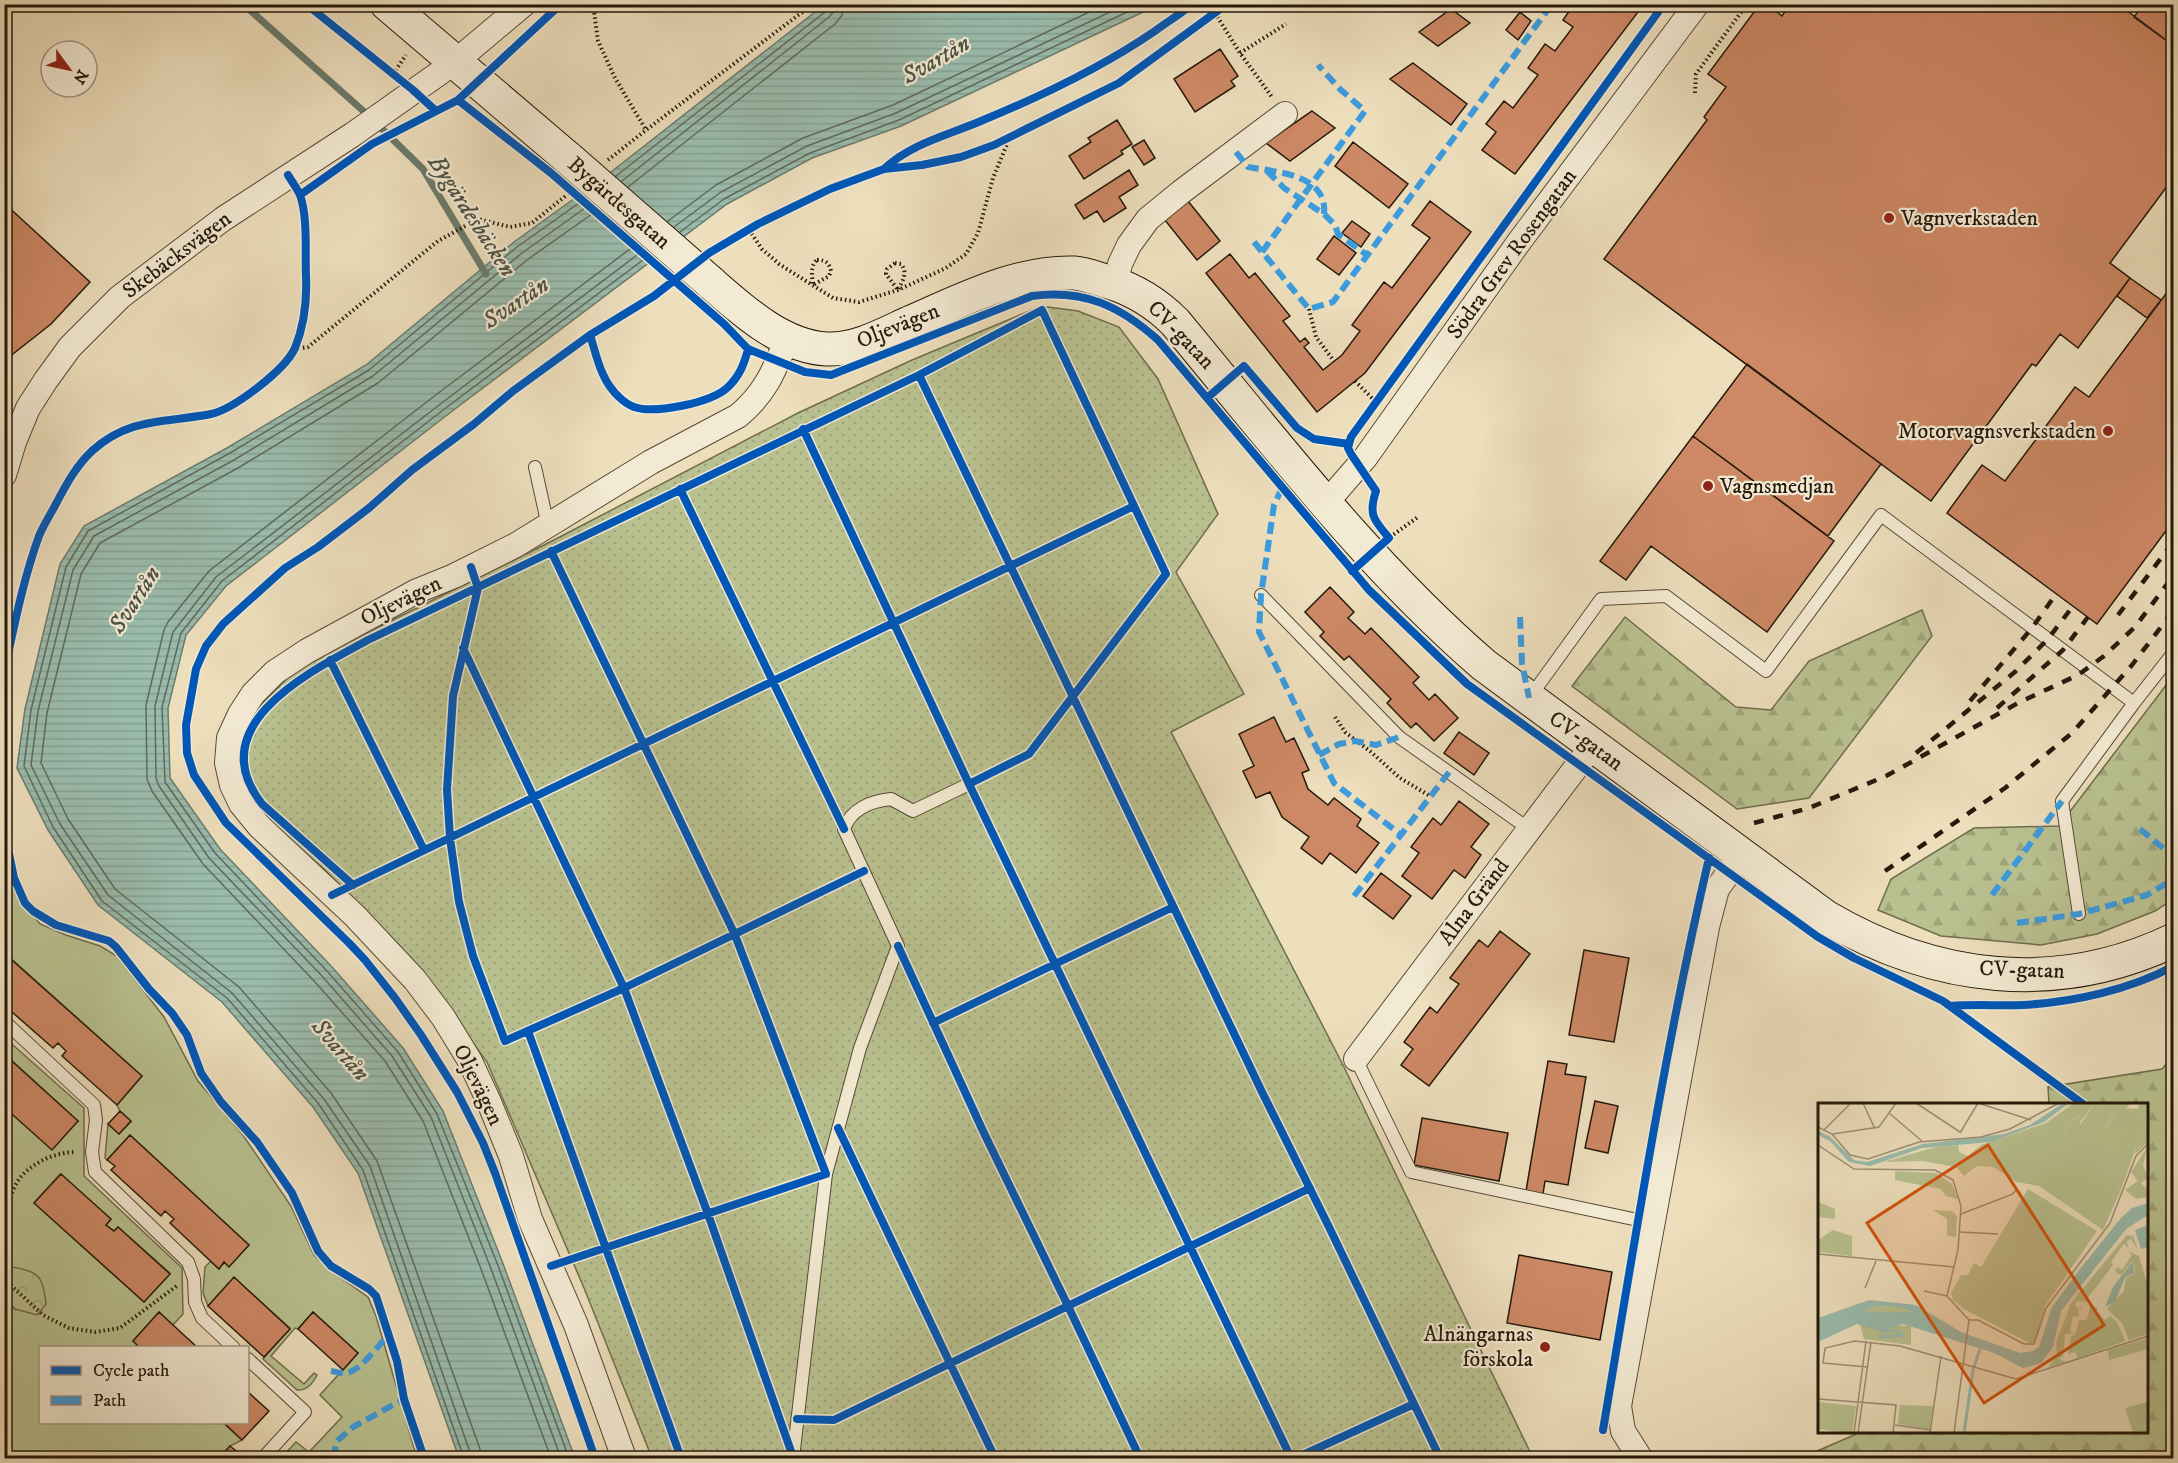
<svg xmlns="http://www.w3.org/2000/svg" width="2178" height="1463" font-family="'IM FELL DW Pica',serif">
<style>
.grass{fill:#b9c190;stroke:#6e6d4e;stroke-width:1.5;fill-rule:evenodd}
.forest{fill:url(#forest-firs);stroke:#6e6d4e;stroke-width:1.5}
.park{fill:url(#park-crowns);stroke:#6e6d4e;stroke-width:1.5}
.garden{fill:url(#garden-dots);stroke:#6e6d4e;stroke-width:1.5}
.water{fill:url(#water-rules);stroke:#6b7b6c;stroke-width:1.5}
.pier{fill:#eddebc}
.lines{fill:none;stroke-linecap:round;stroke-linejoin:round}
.shore{stroke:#5f6a5c;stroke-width:1.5}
.stream{stroke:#6b7b6c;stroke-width:7}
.building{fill:#cd8865;stroke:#24190b;stroke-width:1.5}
.lane-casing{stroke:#564a37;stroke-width:14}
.street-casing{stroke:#564a37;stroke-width:26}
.secondary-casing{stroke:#24190b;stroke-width:35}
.path{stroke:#24190b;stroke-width:4;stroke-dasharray:1.5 3;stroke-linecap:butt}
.lane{stroke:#f3ead3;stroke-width:12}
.street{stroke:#f3ead3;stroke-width:24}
.secondary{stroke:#f3ead3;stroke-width:33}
.rail{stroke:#24190b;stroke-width:4.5;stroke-dasharray:10 10;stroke-linecap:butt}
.secondary-bridge-casing{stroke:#24190b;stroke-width:35;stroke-linecap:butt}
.secondary-bridge{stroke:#f3ead3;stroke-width:33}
.quiet{stroke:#3c9bde;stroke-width:6;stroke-dasharray:12 6;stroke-linecap:butt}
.cycleway-casing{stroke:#f3ead3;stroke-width:11}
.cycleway{stroke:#0057b8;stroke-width:8}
.poi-dot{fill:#8f2418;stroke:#f3ead3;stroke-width:2}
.labels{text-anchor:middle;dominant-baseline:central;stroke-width:4.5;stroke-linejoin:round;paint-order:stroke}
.street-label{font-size:22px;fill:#24190b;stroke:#f3ead3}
.poi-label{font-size:22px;fill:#24190b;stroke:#f3ead3;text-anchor:start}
.water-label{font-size:24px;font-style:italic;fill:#4d5244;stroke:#f3ead3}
.inset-river{fill:none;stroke:#9abcad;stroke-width:3}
.inset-road{fill:none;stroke:#9d8f75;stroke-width:1.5}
.view{fill:#d4530c;fill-opacity:0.15;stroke:#d4530c;stroke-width:3}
.inset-edge{fill:none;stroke:#24190b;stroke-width:3}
</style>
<defs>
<pattern id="forest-firs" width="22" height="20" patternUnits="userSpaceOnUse" patternTransform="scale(1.5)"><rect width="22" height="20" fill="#b9c190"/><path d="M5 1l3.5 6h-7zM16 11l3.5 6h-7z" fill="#9fa57b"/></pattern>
<pattern id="park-crowns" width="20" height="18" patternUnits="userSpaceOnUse" patternTransform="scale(1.5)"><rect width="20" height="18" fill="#b9c190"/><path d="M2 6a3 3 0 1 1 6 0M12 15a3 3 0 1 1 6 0" fill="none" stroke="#9fa57b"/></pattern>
<pattern id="garden-dots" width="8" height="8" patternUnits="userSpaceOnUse" patternTransform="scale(1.5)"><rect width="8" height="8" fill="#b9c190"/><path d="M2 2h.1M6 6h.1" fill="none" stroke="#9fa57b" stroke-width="1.8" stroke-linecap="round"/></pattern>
<pattern id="water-rules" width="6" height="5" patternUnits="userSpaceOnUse" patternTransform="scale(1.5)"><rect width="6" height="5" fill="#9abcad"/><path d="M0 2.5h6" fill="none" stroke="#85a194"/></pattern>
</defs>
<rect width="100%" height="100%" fill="#eddebc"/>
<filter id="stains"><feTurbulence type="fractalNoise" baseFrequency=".00333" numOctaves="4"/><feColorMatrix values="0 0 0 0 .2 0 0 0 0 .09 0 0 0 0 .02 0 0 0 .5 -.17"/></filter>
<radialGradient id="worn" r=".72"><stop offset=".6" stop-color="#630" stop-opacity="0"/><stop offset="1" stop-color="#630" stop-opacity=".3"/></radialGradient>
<path class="grass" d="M4,861L16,894L40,924L66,935L100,946L117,956L164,1017L198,1081L243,1135L291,1206L314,1255L331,1271L368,1297L376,1316L417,1458H322L319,1452L300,1458H281L296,1442L309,1452L342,1417L320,1395L358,1353L313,1312L298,1329L295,1328L271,1356L304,1384L314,1373L317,1375C313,1383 307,1391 297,1390L263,1359L290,1328L234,1278L208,1306L203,1293L205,1267L211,1261L218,1268L249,1245L130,1135L107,1160L105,1158L108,1124L119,1134L131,1122L120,1111L117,1105L142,1076L5,953Z
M5,1038L84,1108V1176L182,1268L183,1314L173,1325L159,1312L133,1341L140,1347L40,1348V1422L223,1423L242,1440L230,1446L219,1458H5V1298L15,1309L11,1267L5,1276L4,1107L78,1121L5,1054ZM60,1174L111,1219L106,1225L114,1231L118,1227L170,1273L144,1302L34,1203Z"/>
<path class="forest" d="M1922,610L1932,636L1809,798L1737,809L1572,686L1625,617L1736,707L1771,710L1809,661Z
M2173,676V899L2155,911L2097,934L2041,945L1941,936L1878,910L1891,879L1974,828L2059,826Z
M2173,1056V1458H1801L1861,1432H2146V1104H2049L2048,1087L2162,1069Z"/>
<path class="park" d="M11,1267C39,1271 43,1276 46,1304L37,1315L15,1309L5,1298V1276Z"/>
<path class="garden" d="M1048,307L1078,311L1119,327L1158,379L1218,514L1176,572L1244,694L1171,732L1344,1067L1533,1458H652L584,1288L487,1062L412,959L326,871L259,812L245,788L238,766L240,736L255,711L292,673L334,649L552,541L798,413L912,360L1032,310Z"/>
<path class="water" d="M824,5H1158L901,126L812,158L727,204L451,412L226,586L186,635L168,708L170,778L220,849L332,967L403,1048L443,1111L502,1261L575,1458H459L358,1173L313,1107L222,1002L98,905L48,830L17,768L25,709L60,564L84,526L227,448L366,365L514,242L611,172Z"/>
<path class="pier" d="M607,172L684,240L650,266L572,197Z"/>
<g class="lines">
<path class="shore" d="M616,176L825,12L827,4
M622,181L829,17L834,11L835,4
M628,187L835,24L842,15L844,4
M668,221L716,185L803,138L893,105L1106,4
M674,227L721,192L807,146L896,113L1127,4
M680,232L724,199L810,153L899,120L1144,4
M464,1458L363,1170L318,1103L227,998L102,901L53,827L24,766L31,710L66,567L88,531L230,453L369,370L517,247L586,198
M472,1458L370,1166L324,1099L232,993L108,895L60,824L31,765L38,711L73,570L94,536L234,460L373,376L522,253L592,203
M481,1458L480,1449L377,1161L331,1093L239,987L115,889L68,819L41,763L47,713L81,574L100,543L238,468L378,383L527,260L599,209
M551,1458L481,1269L423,1121L385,1061L315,982L203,864L152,791L147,779L146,705L164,630L168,622L209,571L437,394L638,243
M561,1458L490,1266L431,1117L392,1056L322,976L209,858L159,786L156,778L155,706L173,632L216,577L443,402L645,249
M569,1458L497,1263L437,1114L398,1052L327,971L215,853L165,782L162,707L181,633L222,581L447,407L651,254"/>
<path class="stream" d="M243,4L369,116
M377,124L423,169L486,274"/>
</g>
<path class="building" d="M1574,4H1628L1638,12L1515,174L1482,150L1496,132L1486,124L1504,101L1513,108L1538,75L1528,68L1545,44L1555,51L1573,27L1563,20Z
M1760,4H1767L1782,16L1790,4H2118L2174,46V177L2110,263L2130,278L2078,348L2060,334L2036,366L2032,364L1931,501L1604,259L1707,120L1704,117L1726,87L1708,74Z
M2143,4H2174V46L2134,17Z
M1451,9L1470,23L1438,46L1419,32Z
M1520,12L1531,21L1518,40L1506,30Z
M1220,49L1238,76L1231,81L1235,86L1195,112L1174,79Z
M1413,63L1467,104L1451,125L1390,79Z
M1312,111L1335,128L1290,161L1266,143Z
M1117,120L1132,144L1121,151L1123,154L1084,179L1069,156L1091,142L1088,138Z
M1144,140L1155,158L1144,165L1132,147Z
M1353,142L1408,184L1389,208L1335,166Z
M1129,170L1138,185L1119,197L1126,208L1104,222L1097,211L1084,219L1075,205Z
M1188,201L1220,241L1197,260L1164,219Z
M1430,201L1471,232L1365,373L1317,412L1206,273L1230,254L1249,278L1255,273L1290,316L1283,321L1300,342L1305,338L1309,343L1304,347L1323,370L1342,355L1360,331L1352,325L1384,282L1392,288L1430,238L1412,225Z
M4,203L90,282L51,324L4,361Z
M1352,221L1370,234L1361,247L1342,233Z
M1334,236L1356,253L1339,275L1317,259Z
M2130,278L2161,300L2147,318L2117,296Z
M2174,283V520L2097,624L1947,513L1982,465L2005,481L2075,387L2089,397Z
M1747,364L1881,464L1828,536L1693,436Z
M1693,436L1834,541L1767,632L1651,546L1626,580L1600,561Z
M1330,587L1354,612L1348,618L1365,634L1371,628L1419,677L1413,683L1429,700L1435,694L1458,718L1434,741L1416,723L1411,728L1387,703L1391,699L1349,656L1344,660L1320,636L1324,632L1305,612Z
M1274,717L1286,742L1294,738L1309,770L1302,773L1308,789L1328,805L1334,798L1361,819L1357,826L1379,843L1356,873L1330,853L1322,864L1301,848L1309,837L1282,817L1270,792L1256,798L1243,771L1254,766L1239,734Z
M1459,732L1489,753L1474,775L1444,753Z
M1459,801L1489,824L1471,847L1481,855L1465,878L1454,870L1432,899L1402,876L1419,853L1411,847L1433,818L1441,825Z
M1381,873L1411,896L1393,919L1363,896Z
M1500,931L1530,954L1429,1086L1401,1065L1413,1049L1404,1042L1430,1007L1437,1013L1459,984L1450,978L1479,940L1488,947Z
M1584,950L1629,958L1614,1042L1569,1035Z
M4,953L142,1076L117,1105L62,1056L66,1051L58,1043L53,1048L4,1005L8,999L4,995Z
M4,1054L78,1121L52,1150L4,1107Z
M1548,1061L1567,1064L1565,1074L1586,1077L1568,1185L1545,1181L1543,1194L1526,1191Z
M1595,1101L1618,1106L1608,1153L1585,1148Z
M120,1111L131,1121L119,1134L108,1124Z
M1422,1118L1508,1133L1499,1181L1414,1165Z
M130,1135L249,1245L229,1267L224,1262L219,1269L170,1223L174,1219L165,1211L161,1216L111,1170L115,1166L107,1160Z
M61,1174L111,1219L106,1225L114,1231L118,1227L170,1274L144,1302L34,1203Z
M1519,1255L1612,1272L1600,1340L1507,1323Z
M234,1277L290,1329L264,1357L208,1306Z
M159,1312L173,1325L198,1348H140L133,1341Z
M313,1312L358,1353L343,1370L298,1329Z
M248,1392L269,1411L242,1440L223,1422H248Z
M230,1446L245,1458H219Z
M320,1452L322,1458H300Z"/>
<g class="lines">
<defs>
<path id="lane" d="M535,467L548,526
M1261,595L1399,737L1529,829
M1530,697L1601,599L1666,596L1766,671L1881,515L2134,703L2174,652
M2079,914L2062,801L2134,703
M4,1021L94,1105L96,1120L92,1152L95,1172L188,1262L194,1279L195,1302L202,1318L234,1348
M1356,1059L1411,1172L1652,1223
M248,1359L305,1412L263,1458
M793,1458L826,1174L860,1048L898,946L844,829C851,809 871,801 891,799L913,811L969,784"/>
<path id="street" d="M1115,284L1120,264L1129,245L1148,219L1181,192L1285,114
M4,475L14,442L28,408L46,380L70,347L120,297L223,219L352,135L455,62L524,4
M1326,503L1365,458L1519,242L1697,4
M1356,1059L1593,745
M624,1458L576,1325L530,1219L511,1156L489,1102L470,1061L443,1017L415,980L355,916L259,826L241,804L232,785L227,763L229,738L240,714L253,694L275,672L307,651L417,591L454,576L516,545L651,462L738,416C765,394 774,371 787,339
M1640,1458L1623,1431L1619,1406L1707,927L1717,889L1741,855"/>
<path id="secondary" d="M387,4L569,159
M710,282C742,310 782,347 827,349C856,350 883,335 909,323C960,301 1017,271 1074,273C1086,274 1098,279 1109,282C1135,290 1156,303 1175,322C1273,440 1367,564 1484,665L1826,917C1935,981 2057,996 2174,940"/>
</defs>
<use href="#lane" class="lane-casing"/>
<use href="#street" class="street-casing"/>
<use href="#secondary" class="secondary-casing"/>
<path class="path" d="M593,4L598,41L615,78L646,130
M1215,13L1240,53L1272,97
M1240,53L1286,24
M393,74L406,55
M1695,93L1696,74L1747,4
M608,160L646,130L813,4
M749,230L762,249L779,264L833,298L859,302L898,290L946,268L966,254L978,233L993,178L1010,137
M817,260C826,260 829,263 831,271L829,276L813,285C812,276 810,266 817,260Z
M895,263L901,264C908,273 903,280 898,290L886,274L887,269Z
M1309,309L1316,337L1334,361
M294,349L308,347L438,241L478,219L510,227L532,223L568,194
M1355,381L1376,402
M1390,537L1418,517
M1335,717L1345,732L1371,752L1400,778L1430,796
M4,1214C8,1205 10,1195 15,1186C25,1165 54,1152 76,1152
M4,1279L43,1315L69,1328L95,1332L120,1328L178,1285"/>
<use href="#lane" class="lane"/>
<use href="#street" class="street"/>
<use href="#secondary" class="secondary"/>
<path class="rail" d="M2118,615L2174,541
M1970,701L2032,628L2056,594
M1997,708L2063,650L2088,617
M1916,753L2016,671L2048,639L2073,606
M1754,823L1809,808L1886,776L2018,703L2078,675L2104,656L2135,627L2174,575
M1885,871L2005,788L2072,733L2132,665L2174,610"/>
<defs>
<path id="secondary-bridge" d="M569,159L710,282"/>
</defs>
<use href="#secondary-bridge" class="secondary-bridge-casing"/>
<use href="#secondary-bridge" class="secondary-bridge"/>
<path class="quiet" d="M1236,152L1248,167C1276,172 1328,174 1324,214
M1267,171L1284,188L1324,214L1335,225L1338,234L1367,255
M1254,242L1309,309L1333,302L1552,4
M1262,252L1365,111L1341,90L1318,65
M1282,488L1274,505L1261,595L1259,632L1334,783L1400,834
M1520,617L1522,663L1529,698
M1319,755L1339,744L1355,741L1376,745L1399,737
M2140,829L2174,857
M1992,895L2062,801
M1354,896L1450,771
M2017,923L2079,914L2147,895L2174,879
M331,1371C337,1372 344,1375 350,1372C362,1368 380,1344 389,1334
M333,1458L337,1441L353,1427L404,1399"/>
<defs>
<path id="cycleway" d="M306,4L413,90L436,111
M458,100L551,173L724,324L748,349L805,372L831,375L1032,296C1084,289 1120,306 1158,340L1369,590L1467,684L1818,937L1854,958L1943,1001L2083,1104
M884,169C910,144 948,135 981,121C1042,96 1101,68 1155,31C1167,22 1181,14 1192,4
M300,195L372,144L458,100L561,4
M590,335C597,357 601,381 619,397C622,400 629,405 634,407C655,414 710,403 727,388C739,377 744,365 748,349
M919,375L1262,1092L1329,1227L1440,1458
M1207,398L1244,366L1297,428L1314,439L1349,444
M803,429L969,784L1291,1458
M680,489L844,829
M471,567L478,588L453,696L447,790L450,838L459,902L473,956L505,1041L624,988L864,871
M1352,571L1389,538C1374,520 1368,515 1376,491L1351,454L1348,448L1351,437L1664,4
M463,648L624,988L708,1214L793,1457
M330,660L424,850
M4,673C14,627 23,580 39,536C44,524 52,512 58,500C67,483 77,465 92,451C129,417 165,423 211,414C234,409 285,370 295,348C304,326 307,299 306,276C305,253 308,217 300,195C297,188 292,182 288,175
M4,829L14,878L25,903L33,911L56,925L109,941L116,947L149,989L172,1013L187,1035L201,1073L221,1102L257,1142L292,1193L318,1251L331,1266L369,1289L376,1296L397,1361L404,1399L424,1458
M353,885L262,804C200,725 311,671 368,640L919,375L1042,310L1166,574L1029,754L969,784
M332,895L1134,506
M898,946L983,1131L1068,1306L1140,1458
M1950,1006C1974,1004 1999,1006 2023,1005C2074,1002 2129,990 2174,966
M933,1023L1173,907
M528,1031L681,1458
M838,1128L995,1458
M551,1266L826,1174L735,935L551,551
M797,1419L834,1420L1310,1188
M1603,1430C1635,1239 1665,1047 1709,858
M595,1458L495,1173L483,1143L457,1092L421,1035L395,998L365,960L350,944L226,823L194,775L187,753L186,725L196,669L206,646L223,624L285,568L318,547L369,508L412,470L474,424L513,391L590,335L654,296L709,253L758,224L830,189L884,169L922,165L961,157L994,145L1119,83L1227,4
M1296,1458L1414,1404"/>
</defs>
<use href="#cycleway" class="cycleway-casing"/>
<use href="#cycleway" class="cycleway"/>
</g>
<g class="poi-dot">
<circle cx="1889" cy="218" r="6"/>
<circle cx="2108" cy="431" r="6"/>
<circle cx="1708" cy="486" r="6"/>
<circle cx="1545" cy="1347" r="6"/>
</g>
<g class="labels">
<g class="street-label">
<text transform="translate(619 203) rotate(41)">Bygärdesgatan</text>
<text transform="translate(1512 254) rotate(-54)">Södra Grev Rosengatan</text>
<text transform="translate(177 255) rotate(-37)">Skebäcksvägen</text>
<text transform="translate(898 326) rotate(-22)">Oljevägen</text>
<text transform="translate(1181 335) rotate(46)">CV-gatan</text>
<text transform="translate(401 601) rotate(-26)">Oljevägen</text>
<text transform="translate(1586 741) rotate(36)">CV-gatan</text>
<text transform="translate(1474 902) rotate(-53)">Alna Gränd</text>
<text transform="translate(2022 970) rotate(2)">CV-gatan</text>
<text transform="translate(478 1085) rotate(64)">Oljevägen</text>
</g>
<g class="poi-label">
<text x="1901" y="218">Vagnverkstaden</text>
<text x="2096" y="431" text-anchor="end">Motorvagnsverkstaden</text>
<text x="1720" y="486">Vagnsmedjan</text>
<text x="1533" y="1334" text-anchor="end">Alnängarnas<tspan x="1533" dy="25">förskola</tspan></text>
</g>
<g class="water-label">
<text transform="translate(936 60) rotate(-30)">Svartån</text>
<text transform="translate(472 216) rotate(57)">Bygärdesbäcken</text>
<text transform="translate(516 303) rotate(-34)">Svartån</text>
<text transform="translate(135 600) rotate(-57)">Svartån</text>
<text transform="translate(340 1050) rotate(49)">Svartån</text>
</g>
</g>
<g transform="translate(1818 1103)">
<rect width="330" height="330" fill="#eddebc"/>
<path d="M277,0H285L267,38L245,46L239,39L247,29L249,20L263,12L257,29ZM303,0H313L308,5L319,6L322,0H330V12L302,89L298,76L302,46L279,64L296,33L287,25ZM309,132L315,133L320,147L313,136L309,138L310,145L306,141L293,159L295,162L269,196L272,199L258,198L257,204L263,205V200L264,206L260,205L261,214L255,213L252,228L256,230L247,231L245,254L241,255L247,259L230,264L239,251L238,239L253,200ZM310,148L321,153L330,184V231L311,237L304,220L289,206L306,188L308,175L317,170L315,157L303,172L297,169L299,164L304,167L314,152ZM58,203L80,204L94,209H47ZM272,203L280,205L279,208L287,217L292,213L299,219L307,238L260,255L257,249L250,251L253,234L258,230L261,217H269ZM330,299V330H315L307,305Z" fill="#b9c190"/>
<path d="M256,0H277L262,19L259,36L255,37L252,31L262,12L249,20L247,29L239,39L245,46L267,38L285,0H303L287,24H296V33L279,64L302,46L306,50L298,76L302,89L285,127L221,83L199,79L175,64L159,63L146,73L138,64L104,58L66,59L118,44L140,42L141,49L150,53L163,42L228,20ZM330,12V39L317,51L318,44ZM330,43L325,62L330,75L323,80L330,87V94L318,96L307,87L320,78L313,69ZM77,68L118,70L134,81L140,96L128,93L123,86L77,77ZM0,99L17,106V116L0,114ZM115,107L134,108L139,113L138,134L129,133V116ZM15,127L34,133V153L0,149V137ZM330,235V246L291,257L290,247Z" fill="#b9c190"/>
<path d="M42,221L93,223V242L46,236ZM0,299L38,303L34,330L0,326ZM82,302L115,303L112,326L80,321Z" fill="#b9c190"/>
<path d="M210,86L279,128L227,203L219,235L213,241L146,206L135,197L133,190L143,172H150L156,160L163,164Z" fill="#b9c190"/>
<path d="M245,0H251L226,19L173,39L104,45L52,63L31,59L12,38L0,32V28L11,33L36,57L49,59L105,41L186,31L212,22ZM330,100V112L308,126L243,208L235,244L223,260L205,265L176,250L85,221L63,228L39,221L0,239V215L51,197L98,202L143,229L202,250L215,248L221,244L234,204L262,166L303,115L314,105ZM58,203L80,204L94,209H47ZM330,122V144L323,146L317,127ZM315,158L316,170L307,174L297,199L287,204L295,184Z" fill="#9abcad" fill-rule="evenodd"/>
<path class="inset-river" d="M60,234L84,232L80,228H62M146,330L155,267L162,246"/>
<path class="inset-road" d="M45,0L57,26M98,0L142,29M160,0L213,17M71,10L105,39M0,24L14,31L32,52L50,56L101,39L163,34L192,26L241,0M6,27L33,0M142,30L160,0M15,31L61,24L78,0M0,42L36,66L117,67L135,77L143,103L140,147L129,193M143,111L195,91L199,85M142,129L180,131M0,151L136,164M47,185L58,158M106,188L129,193M129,193L151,217M151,217H160L206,241H216L228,205L292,120L318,53L330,41M49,264L5,260L7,245L37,238L82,243L198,276L330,233M0,296L78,302L75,330M77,322L113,327M36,330L48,238M40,330L53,239M112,330L123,253M136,330L151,217"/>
<path class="view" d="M170,42L286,222L166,300L49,120Z"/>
<rect width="330" height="330" class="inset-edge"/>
</g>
<rect width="2178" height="1463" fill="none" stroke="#eddebc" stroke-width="24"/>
<rect x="6" y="6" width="2166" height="1451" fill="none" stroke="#24190b" stroke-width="3"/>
<rect x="12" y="12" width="2154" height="1439" fill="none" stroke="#24190b" stroke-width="1.5"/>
<rect x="39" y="1346" width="210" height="78" fill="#f3ead3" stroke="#a09683" stroke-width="1.5"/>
<rect x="51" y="1366" width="30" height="9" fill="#0057b8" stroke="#a09683" stroke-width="1.5"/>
<text x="93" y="1376" font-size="18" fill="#24190b">Cycle path</text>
<rect x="51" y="1396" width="30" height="9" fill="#3c9bde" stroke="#a09683" stroke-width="1.5"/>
<text x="93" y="1406" font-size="18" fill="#24190b">Path</text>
<g transform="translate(69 69) rotate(123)"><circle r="28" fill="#f3ead3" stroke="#a09683" stroke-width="1.5"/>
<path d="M0-4.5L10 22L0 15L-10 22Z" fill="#8f2418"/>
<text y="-9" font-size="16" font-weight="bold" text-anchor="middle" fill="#24190b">N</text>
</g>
<rect width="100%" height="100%" filter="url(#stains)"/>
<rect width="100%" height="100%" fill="url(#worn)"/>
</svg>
